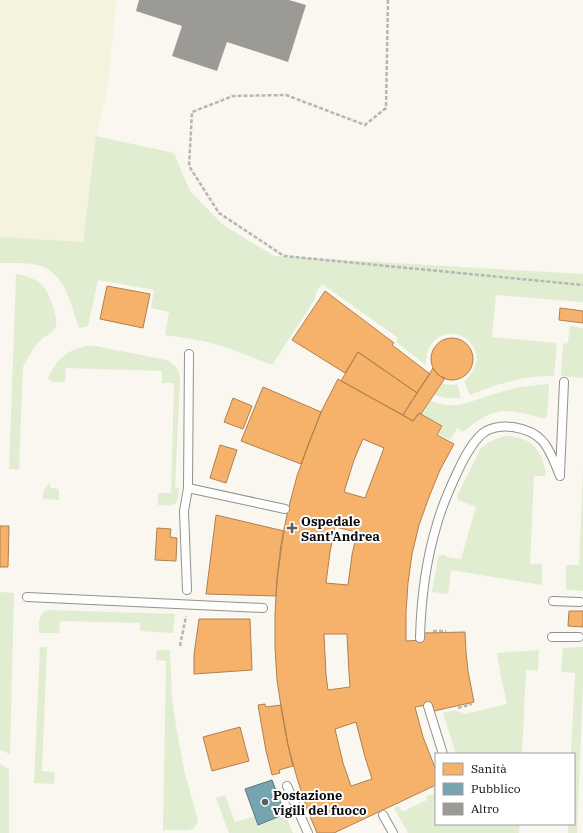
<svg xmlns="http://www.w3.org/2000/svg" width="583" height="833" font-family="'IBM Plex Serif',serif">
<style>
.farmland{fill:#f5f2dd}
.green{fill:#e1edd1}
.health{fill:#f6b26b;stroke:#b0804e;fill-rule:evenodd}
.public{fill:#76a5af;stroke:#56777e}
.building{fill:#9c9a95}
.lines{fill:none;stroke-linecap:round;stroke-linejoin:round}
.lane-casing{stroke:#92918e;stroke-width:10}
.path{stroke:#b7b6b5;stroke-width:2.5;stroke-dasharray:4 2;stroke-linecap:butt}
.lane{stroke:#fefefd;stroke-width:8}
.poi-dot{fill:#5e5e5b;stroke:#fff;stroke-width:1.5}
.labels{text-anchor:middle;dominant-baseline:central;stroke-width:4;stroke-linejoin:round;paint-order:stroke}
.poi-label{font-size:13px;font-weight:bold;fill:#0b0b0b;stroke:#fff;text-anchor:start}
</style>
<rect width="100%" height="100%" fill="#f9f7ef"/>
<path class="farmland" d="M0,0H116L108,86L96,136L83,243L0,237Z"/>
<path class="green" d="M96,136L174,153L190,191L222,224L274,256L583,274V302L496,295L492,337L557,343L554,376C546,376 539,376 532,377C510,380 490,387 470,395L464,381C496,355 459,319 435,340C427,347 426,355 426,365L396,342L398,338L322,284L316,292L315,299L272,365L231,349L204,341L165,335L169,312L151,308L154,290L98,280L88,326L79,328C71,305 66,275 41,266C28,262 13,263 0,263V237L83,242Z
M16,274C26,276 35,278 42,285C49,292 61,321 54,330C52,333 47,335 44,337C34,345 29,356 23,367L19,470L9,469Z
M570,326L583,328V378L561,376L563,344L568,343Z
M86,346H96L105,348L167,360C177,365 180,372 180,383L175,487L179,488C178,507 176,506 158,505V493H171L174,383H162V371L66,368L65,382H53L48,379C56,359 66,351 86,346Z
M441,383L449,385L457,384L461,398H446L434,395Z
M549,384L547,417L546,418H541C530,415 518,411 506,411C490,411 475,421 464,432L457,428L450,440L438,434L443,426L422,414L431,401C455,410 465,403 488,396C496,393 504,391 512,389C524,386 537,385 549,384Z
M504,436C530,436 544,450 546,476H534L530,564H542V585L451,570L448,594L432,592L438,557L441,555H445L447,557L461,559L476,507L458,500L457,496L481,448C488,442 495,439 504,436Z
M583,469V591L566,589V565H579Z
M50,482V488L59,489V500L43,499V492Z
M0,592L14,593L10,754L0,750Z
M48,610L175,614L173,633L140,631V623L60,621L59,633H39C39,624 37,613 48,610Z
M40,647H47L42,771L55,772L54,784L34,783Z
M578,647H583V683L577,833H568V824H574V754H571L575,673L561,672L563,648Z
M157,650H170L172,698L177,732L185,774L198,820C197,826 194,829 188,830H163L166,661L156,660Z
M539,650L538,671L526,670L522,754H456L446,723L443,713L455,710L465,714L507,704L500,672L497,653Z
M0,764L9,769V833H0Z
M436,787V824H520L519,833H408L394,808L399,806L402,812L427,800L426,797L434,793L433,788Z
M225,795L235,822L255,816L258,825L285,815L293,833H229L216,798L218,797Z"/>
<path class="health" d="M107,286L150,294L143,328L100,319Z
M325,291L394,343L392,345L430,374L417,393L358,352L345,373L292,340Z
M560,308L583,311V323L559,320Z
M431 359a21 21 0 1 1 42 0a21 21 0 1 1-42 0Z
M358,352L417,393L403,415L341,381Z
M433,368L435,371L440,376L445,378L421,414L419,413L413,421L403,415Z
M338,379L413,421L419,413L442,426L437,435L454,444L440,470L429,497L419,525L412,554L408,583L406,612V641L423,640V633L465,632L466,652L468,671L474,702L434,711L432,704L415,707L423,737L436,770V785L334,833H317L307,809L297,778L288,745L282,713L277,680L275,647V614L277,579L281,544L288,510L297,476L309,443L322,410ZM363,439L384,448L365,498L344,492L354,460ZM335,527L357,532L352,555L348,585L326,583L330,552ZM324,634H347L349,673L350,687L328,690L326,675ZM356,722L365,757L372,779L351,786L343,763L335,729Z
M263,387L321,412L309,443L301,464L241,441Z
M233,398L252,406L243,429L224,422Z
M220,445L237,450L226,483L210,478Z
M216,515L284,531L277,579L276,596L206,594Z
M0,526H9L8,567H0Z
M157,528L171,529L170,537L177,538L176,561L155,560Z
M569,611H583V627L568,626Z
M199,619H250L252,670L194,674V655Z
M265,704L266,707L281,705L288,745L293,766L279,770L280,773L272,775L266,751L258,705Z
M240,727L249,761L212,771L203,737Z"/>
<path class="public" d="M272,780L285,814L258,825L245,789Z"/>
<path class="building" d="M139,0H289L306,5L288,62L227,42L217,71L172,56L182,26L136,11Z"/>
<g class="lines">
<defs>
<path id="lane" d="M560,473L564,382
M188,488L285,509
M187,590L184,511L188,488L189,354
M27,597L263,608
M553,601L580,602
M552,637H579
M420,638C421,600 426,560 437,524C442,506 449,490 457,473C463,460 473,439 486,431C494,427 504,426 513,427C545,432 549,449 560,476
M428,706L443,754
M287,786L308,833
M383,815L393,833"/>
</defs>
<use href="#lane" class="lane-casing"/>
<path class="path" d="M388,0L386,108L365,125L286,95L233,96L192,112L189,166L219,213L284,256L583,285
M433,631H446
M180,646L186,616
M458,708L472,704"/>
<use href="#lane" class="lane"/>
</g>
<g class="poi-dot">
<path d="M290 522h4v4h4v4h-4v4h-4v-4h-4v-4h4z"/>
<circle cx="265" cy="802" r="4"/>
</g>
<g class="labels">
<g class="poi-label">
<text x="301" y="521">Ospedale<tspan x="301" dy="15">Sant'Andrea</tspan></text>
<text x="273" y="795">Postazione<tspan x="273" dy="15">vigili del fuoco</tspan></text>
</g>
</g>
<rect x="435" y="753" width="140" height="72" fill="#ffffff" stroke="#9d9d9d"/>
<rect x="443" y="763" width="20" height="12" fill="#f6b26b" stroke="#9d9d9d"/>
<text x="471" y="773" font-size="12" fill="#0b0b0b">Sanità</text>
<rect x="443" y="783" width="20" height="12" fill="#76a5af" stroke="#9d9d9d"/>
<text x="471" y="793" font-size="12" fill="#0b0b0b">Pubblico</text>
<rect x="443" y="803" width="20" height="12" fill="#9c9a95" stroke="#9d9d9d"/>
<text x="471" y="813" font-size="12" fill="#0b0b0b">Altro</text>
</svg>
